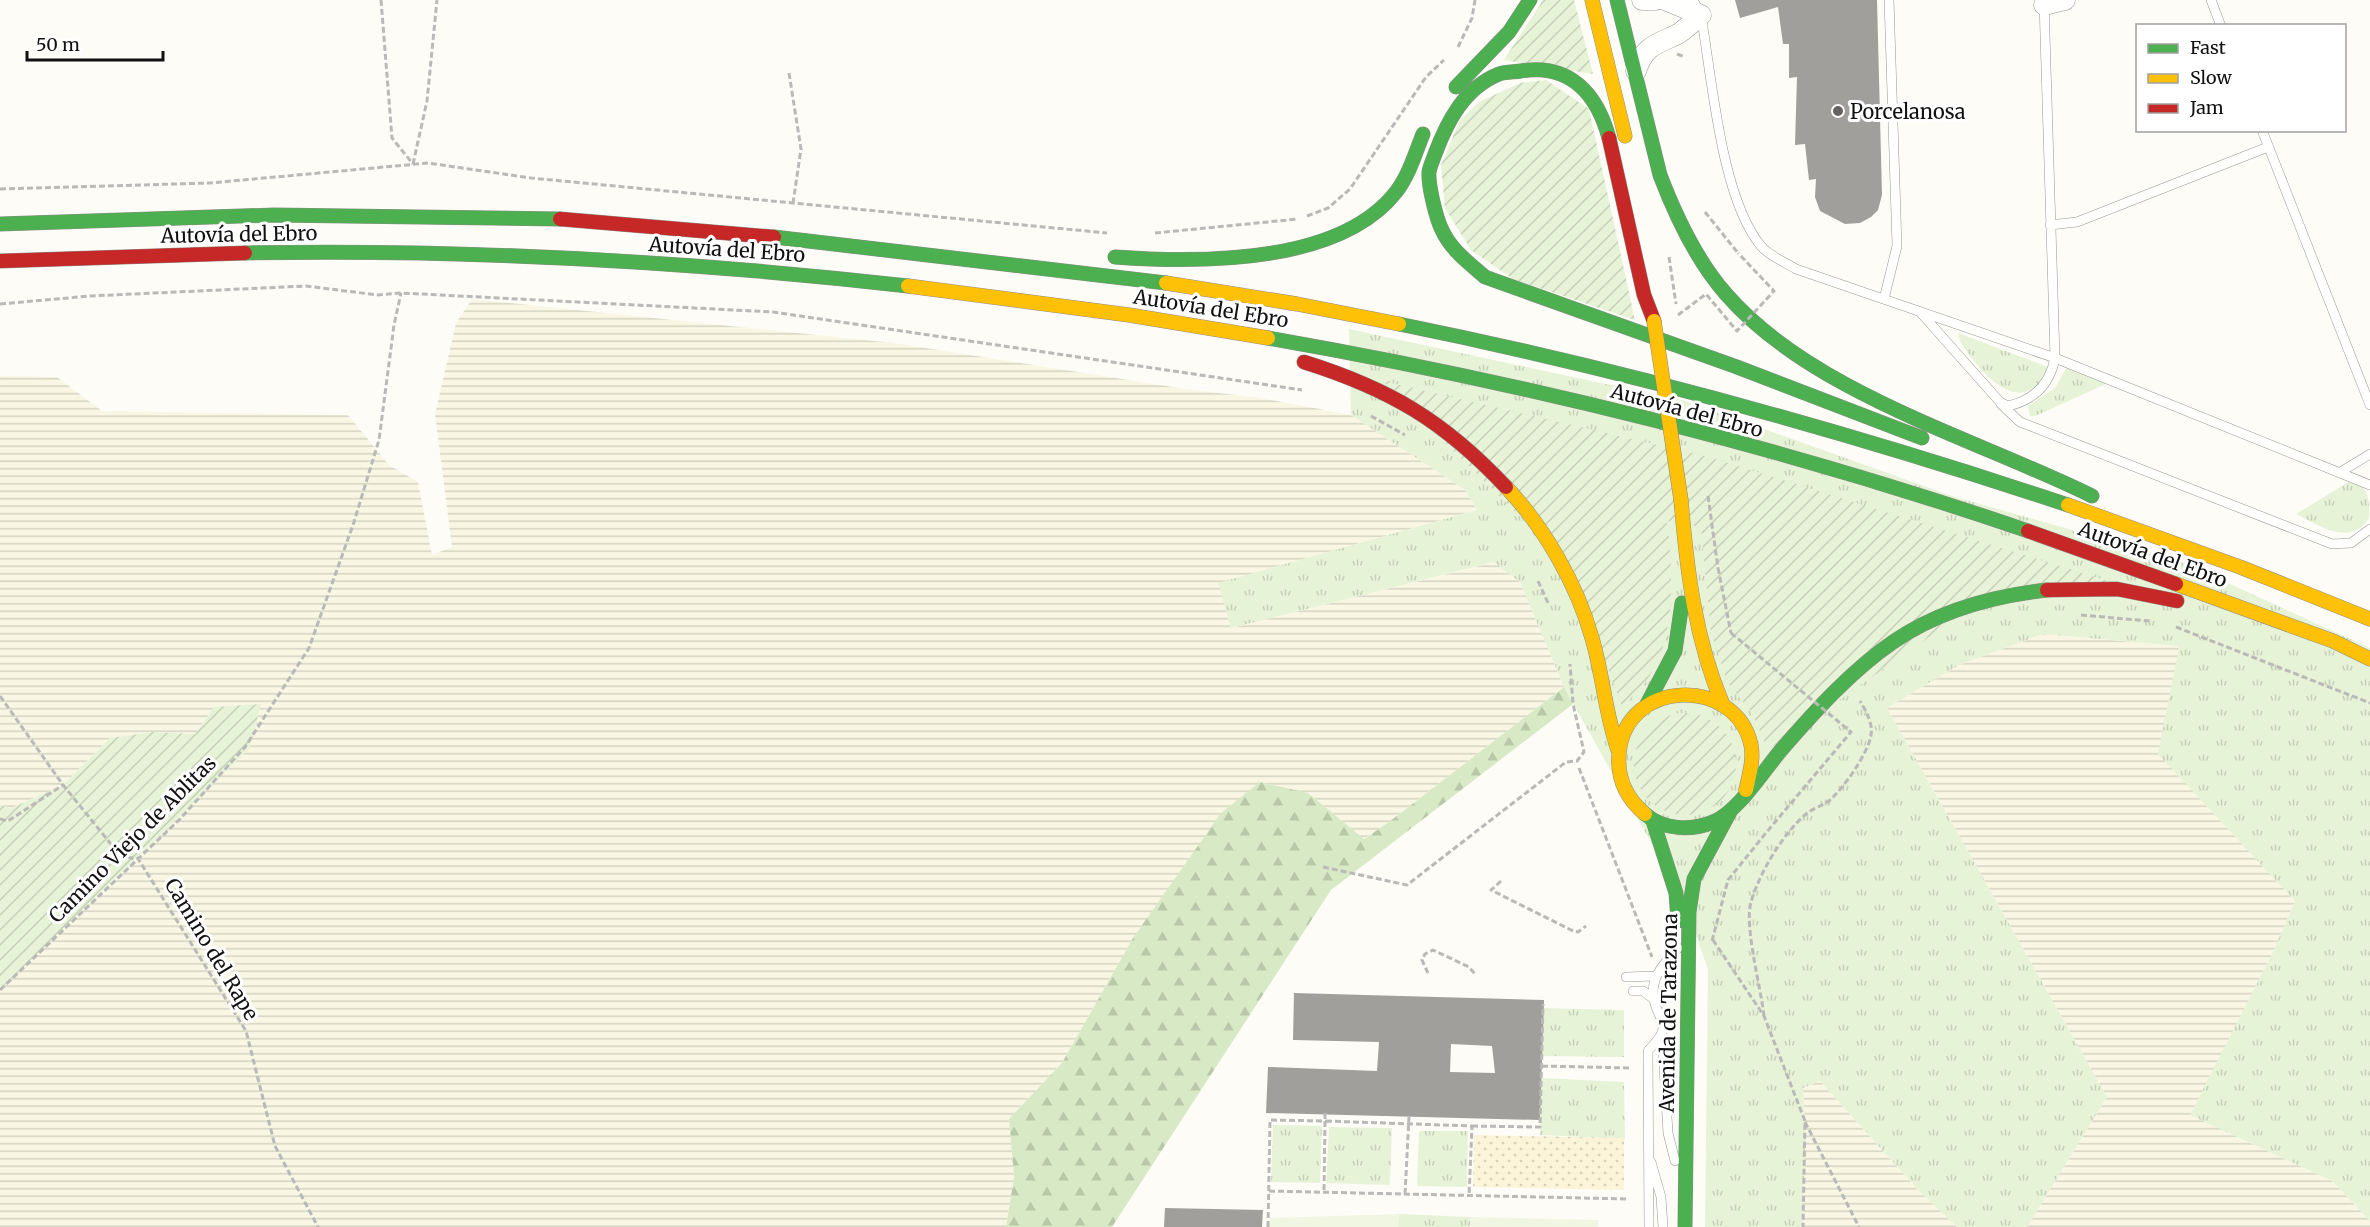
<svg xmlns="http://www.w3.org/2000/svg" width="2370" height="1227" font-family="Merriweather,serif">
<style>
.farmland{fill:url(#farmland-rules)}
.grass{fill:url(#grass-tufts)}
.forest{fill:url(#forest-firs)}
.sand{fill:url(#sand-dots)}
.garden{fill:url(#garden-furrows)}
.pitch{fill:#f0f6e1}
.building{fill:#a19f9c;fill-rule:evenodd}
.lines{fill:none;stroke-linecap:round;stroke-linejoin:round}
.lane-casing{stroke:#979795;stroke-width:10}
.street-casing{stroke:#979795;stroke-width:21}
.fast-casing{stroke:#8e8d8b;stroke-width:15}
.slow-casing{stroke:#8e8d8b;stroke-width:15}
.jam-casing{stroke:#8e8d8b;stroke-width:15}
.path{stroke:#b9b9b8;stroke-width:3;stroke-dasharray:6 3;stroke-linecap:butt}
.lane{stroke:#fffffe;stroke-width:9}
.street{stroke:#fffffe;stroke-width:20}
.fast{stroke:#4caf50;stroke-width:14}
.slow{stroke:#ffc107;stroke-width:14}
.jam{stroke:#c62828;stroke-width:14}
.slow-bridge-casing{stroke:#858482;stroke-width:15;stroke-linecap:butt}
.path-bridge{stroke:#b9b9b8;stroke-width:3;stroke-dasharray:6 3;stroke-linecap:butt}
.slow-bridge{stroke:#ffc107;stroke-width:14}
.poi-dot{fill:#646362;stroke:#fff;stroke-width:2}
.labels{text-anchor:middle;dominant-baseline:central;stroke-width:6;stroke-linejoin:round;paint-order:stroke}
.poi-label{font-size:20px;fill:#111;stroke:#fff;text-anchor:start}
.street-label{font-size:20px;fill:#111;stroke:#fff}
</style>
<defs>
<pattern id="farmland-rules" width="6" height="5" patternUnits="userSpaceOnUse" patternTransform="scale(1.5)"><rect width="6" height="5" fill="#f9f7e4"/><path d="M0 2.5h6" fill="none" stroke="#d4d3c3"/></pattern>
<pattern id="grass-tufts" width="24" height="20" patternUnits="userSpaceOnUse" patternTransform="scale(1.5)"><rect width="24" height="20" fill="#e7f3d7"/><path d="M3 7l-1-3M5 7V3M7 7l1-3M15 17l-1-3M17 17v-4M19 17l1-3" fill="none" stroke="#c5cfb8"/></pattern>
<pattern id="forest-firs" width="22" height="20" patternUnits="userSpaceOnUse" patternTransform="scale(1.5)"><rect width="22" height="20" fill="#d8eac5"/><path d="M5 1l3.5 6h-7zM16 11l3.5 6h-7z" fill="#b8c8a8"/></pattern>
<pattern id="sand-dots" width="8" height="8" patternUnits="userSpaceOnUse" patternTransform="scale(1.5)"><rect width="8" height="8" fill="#fcf4d9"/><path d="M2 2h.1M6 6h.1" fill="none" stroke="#d7d0b9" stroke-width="1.8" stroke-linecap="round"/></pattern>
<pattern id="garden-furrows" width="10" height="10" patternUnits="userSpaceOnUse" patternTransform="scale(1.5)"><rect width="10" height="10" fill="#e7f3d7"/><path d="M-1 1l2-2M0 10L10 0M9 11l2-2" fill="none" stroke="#c5cfb8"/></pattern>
</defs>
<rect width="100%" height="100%" fill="#fdfcf7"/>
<path class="farmland" d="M472,299L894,343L1192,390L1255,397L1351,415L1465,490L1477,510L1219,583L1231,628L1495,562L1520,582L1564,687L1389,822L1363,839L1308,793L1133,938L1062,1063L1009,1119L1014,1177L1006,1227H0V990L141,855L214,707L195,734L152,732L110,738L62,786L11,808L0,805V376L57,377L102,411L348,415L389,465L418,482L432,555L452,547L435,414L456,323Z
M2043,634L2180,646L2159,754L2295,901L2273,952L2191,1115L2332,1181L2370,1221V1227H2027L2107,1097L1887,708L1959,665Z
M1820,1081L1920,1192L1957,1227H1802L1806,1139L1803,1088Z"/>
<path class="grass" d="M1349,329L1685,401L1955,497L2175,559L2370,648V1221L2332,1181L2190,1115L2273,952L2295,901L2158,754L2179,646L2043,634L1959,665L1887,708L2107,1097L2027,1227H1957L1920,1192L1820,1081L1803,1088L1806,1139L1802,1227H1705L1708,970L1687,907L1564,687L1520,582L1494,562L1231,628L1218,583L1477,510L1465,490L1351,415Z
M1958,333L2048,367C2028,415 1992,386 1971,357C1966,350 1959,343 1958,333Z
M2067,367L2105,381L2106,384L2035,416H2030L2028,406L2055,388Z
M2352,480C2369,488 2370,500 2369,518C2350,548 2319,525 2296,514Z
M1541,1008L1624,1010V1057L1540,1056Z
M1541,1078L1624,1082L1625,1139L1540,1135Z
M1273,1125L1322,1126L1320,1183L1271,1182Z
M1329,1127L1392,1128L1390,1185L1326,1183Z
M1419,1131H1468L1467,1187L1417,1186Z
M1399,1214L1470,1217V1227H1398Z"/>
<path class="forest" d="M1564,687L1573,704L1331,890L1112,1227H1006L1014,1177L1009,1119L1062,1063L1133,938L1221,813L1260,782L1308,793L1364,839L1389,822Z"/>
<path class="sand" d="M1474,1135L1624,1138V1190L1473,1187Z"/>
<path class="garden" d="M1543,0H1574L1593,74L1504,60Z
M1546,80L1589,109L1635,320L1513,279L1471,250L1445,208L1441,165L1460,120L1479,102L1520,83Z
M1383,381L1705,456L2115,583L1993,592L1768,750L1752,713L1728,683L1711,632L1701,527L1667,521C1673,569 1677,639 1647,680C1640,690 1630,698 1622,707L1572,568Z
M261,704L250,748L0,990V805L11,808L62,786L110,738L152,732L195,734L214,707Z
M1634 764a51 51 0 1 1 102 0a51 51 0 1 1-102 0Z"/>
<path class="pitch" d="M1399,1214L1398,1227H1269L1270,1218Z
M1470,1217L1599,1220L1598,1227H1470Z"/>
<path class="building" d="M1735,0H1877L1882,195L1878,210L1871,217L1860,223L1845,224L1820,211L1815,197L1816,179L1809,180L1805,144L1795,145L1797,77L1789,78V44H1783L1778,7L1740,18Z
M1294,993L1544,1000L1540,1120L1266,1113L1268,1067L1377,1071L1379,1042L1293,1040ZM1451,1044L1492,1046L1495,1073L1450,1072Z
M1165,1208L1263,1210L1262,1227H1164Z"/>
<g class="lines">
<defs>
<path id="lane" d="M1693,0L1701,15C1712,78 1721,198 1761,246C1769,256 1785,262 1796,269L2055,358L2370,485
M2211,0L2221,26
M2262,130L2370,405
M2050,225L2077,222L2268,147
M1884,299L1897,246L1889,0
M1921,313L2000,402L2008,406C2035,400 2050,384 2055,358L2044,2
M2001,404L2020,422L2033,427L2332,544L2351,543L2370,529
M2339,473L2370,454
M1626,977L1655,976
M1633,991H1643L1654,999
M1662,1033L1668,1133L1675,1161
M1651,1162L1661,1197L1663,1227
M1649,1227L1648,1051C1652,1046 1660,1039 1662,1032C1665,1026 1662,1020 1659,1014C1645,985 1658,969 1678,948"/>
<path id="street" d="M1642,0H1656
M2044,5L2065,0
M1636,71C1645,45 1655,45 1678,34C1686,29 1694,21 1701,15L1665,0"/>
<path id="fast" d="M1617,0L1660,175C1676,217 1696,260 1726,294C1812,393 1977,439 2092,496
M1456,87L1509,32L1530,0
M1609,138C1597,94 1570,63 1521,71C1514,72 1505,72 1499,74C1464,88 1447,122 1435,154C1433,160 1430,166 1429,172C1428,185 1436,218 1442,230C1451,250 1469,263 1485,277L1737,367L1922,438
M0,224L274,215L560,219
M774,237L1166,283
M245,253C467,249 687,261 908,286
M1115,257C1198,263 1339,265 1396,192C1409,175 1415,154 1423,134
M1399,324C1626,370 1849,432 2068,505
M1268,338C1526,383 1780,446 2028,531
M1647,704L1675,651L1682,603
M1645,814C1663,830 1692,831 1713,822C1738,812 1764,770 1782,749C1815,711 1851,671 1893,642C1938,611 1993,596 2047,590
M1653,821L1676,893L1678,921
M1685,1227L1689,912L1694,879L1731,810"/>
<path id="slow" d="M1592,0L1625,136
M1166,283L1297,304L1399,324
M908,286L1129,315L1268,338
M1506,487C1544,527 1577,584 1592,638C1603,675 1605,713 1618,750
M1681,500C1687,571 1695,639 1723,705
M2068,505L2240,567L2370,619
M2176,584L2333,641L2370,659
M1645,814C1626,798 1617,778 1619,754C1625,678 1736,676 1751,745C1754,760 1749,775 1746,790"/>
<path id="jam" d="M1609,138L1644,295L1654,321
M560,219L774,237
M0,261L245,253
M1304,362C1390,389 1444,421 1506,487
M2028,531L2176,584
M2047,590L2117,589L2177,601"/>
</defs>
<use href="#lane" class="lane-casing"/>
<use href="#street" class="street-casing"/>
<use href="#fast" class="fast-casing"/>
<use href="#slow" class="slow-casing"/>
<use href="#jam" class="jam-casing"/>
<path class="path" d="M381,0L392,138L413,164
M1458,47L1472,18L1475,0
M1677,54L1685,57
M789,73L801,149L793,203
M413,164L427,101L437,0
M0,189L210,183L428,163L531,178L1107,233
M1705,212L1738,253
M1307,216L1328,208L1350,189L1426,77L1444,60
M1155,233L1298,219
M1669,257L1676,304
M0,304L90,296L306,286L378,295L401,293L773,312L1302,390
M1371,416L1405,435
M1718,568L1731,633
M1538,581L1549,605
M2081,615L2149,621
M2176,627L2370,703
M0,696L63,785L119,854L135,859
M1579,768L1652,957
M0,819L8,821L63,785
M137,857L246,1031L275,1146L318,1227
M1323,867L1407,885L1566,762L1577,761L1584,752L1573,704L1570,664
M1501,881L1491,890L1571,930L1578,932L1586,926
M1713,940L1764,1016L1805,1121L1803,1227
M1712,941L1728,880L1765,834
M1428,973L1422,960L1425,954L1433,950L1469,967L1475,974
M0,990L179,820L245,747L309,648L353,525L379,440L394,325L401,293
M1764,1016C1761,988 1744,926 1751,902C1760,872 1782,835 1806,814C1813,808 1823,806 1830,800C1843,789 1869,752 1871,735C1873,723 1866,711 1860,701
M1542,1066L1630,1068
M1325,1113V1121L1472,1126L1469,1196
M1805,1122L1859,1227
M1472,1126L1540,1127L1543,1004
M1269,1191L1629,1199
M1405,1194L1409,1117
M1268,1227L1270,1120L1325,1121L1324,1192"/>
<use href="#lane" class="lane"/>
<use href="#street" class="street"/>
<use href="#fast" class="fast"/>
<use href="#slow" class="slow"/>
<use href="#jam" class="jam"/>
<defs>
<path id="slow-bridge" d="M1654,321L1681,500"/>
</defs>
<use href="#slow-bridge" class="slow-bridge-casing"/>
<path class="path-bridge" d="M1678,315L1706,294L1737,331L1774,291L1738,253
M1708,496L1718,568
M1731,633L1851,732L1765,834"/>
<use href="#slow-bridge" class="slow-bridge"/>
</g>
<circle class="poi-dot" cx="1838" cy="111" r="6"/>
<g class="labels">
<g class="poi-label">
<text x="1850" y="111">Porcelanosa</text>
</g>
<g class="street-label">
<text transform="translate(239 234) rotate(-1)">Autovía del Ebro</text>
<text transform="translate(727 249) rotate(4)">Autovía del Ebro</text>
<text transform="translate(1211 308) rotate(9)">Autovía del Ebro</text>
<text transform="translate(1687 410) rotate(15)">Autovía del Ebro</text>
<text transform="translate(2153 554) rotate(20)">Autovía del Ebro</text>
<text transform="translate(132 839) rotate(-45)">Camino Viejo de Ablitas</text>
<text transform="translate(212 949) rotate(59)">Camino del Rape</text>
<text transform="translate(1668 1013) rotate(-89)">Avenida de Tarazona</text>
</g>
</g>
<rect x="2136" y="24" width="210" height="108" fill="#ffffff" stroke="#a0a0a0" stroke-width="1.5"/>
<rect x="2148" y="44" width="30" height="9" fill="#4caf50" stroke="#a0a0a0" stroke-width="1.5"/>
<text x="2190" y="54" font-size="18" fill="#111111">Fast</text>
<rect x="2148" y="74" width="30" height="9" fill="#ffc107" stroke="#a0a0a0" stroke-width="1.5"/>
<text x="2190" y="84" font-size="18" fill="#111111">Slow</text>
<rect x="2148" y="104" width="30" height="9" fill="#c62828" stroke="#a0a0a0" stroke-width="1.5"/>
<text x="2190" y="114" font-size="18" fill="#111111">Jam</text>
<path d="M27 51v9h136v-9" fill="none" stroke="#111111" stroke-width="3"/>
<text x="36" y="51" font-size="18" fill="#111111" stroke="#ffffff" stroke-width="4.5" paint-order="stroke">50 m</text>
</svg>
